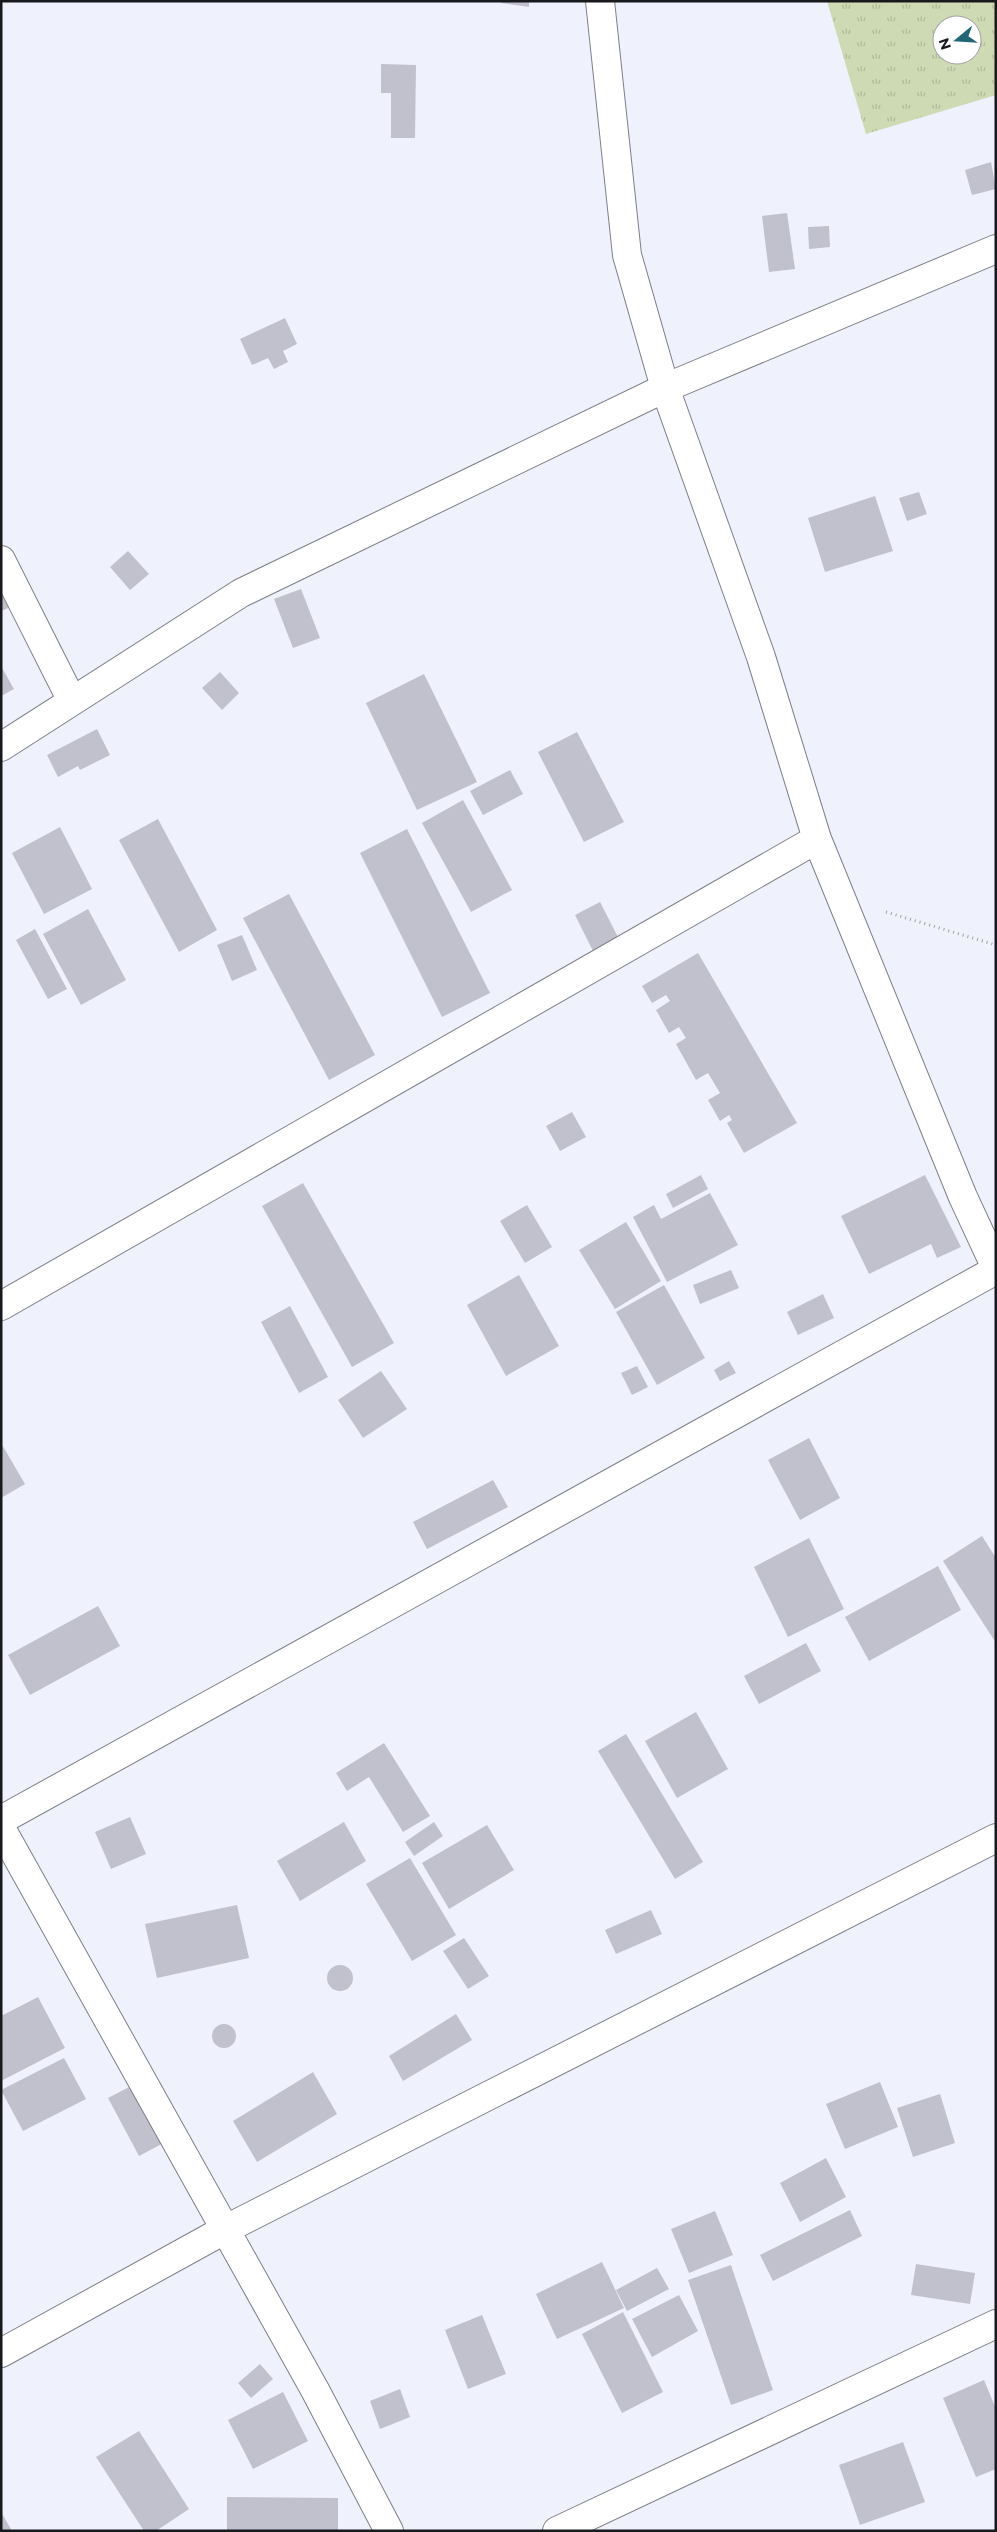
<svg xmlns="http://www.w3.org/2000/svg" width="997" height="2532" font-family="Montserrat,sans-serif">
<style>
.grass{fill:url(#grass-tufts);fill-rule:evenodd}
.building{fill:#c0c1cc}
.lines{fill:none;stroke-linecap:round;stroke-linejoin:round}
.street-casing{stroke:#7d7f88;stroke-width:30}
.path{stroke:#9fa0a9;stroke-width:3;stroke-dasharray:1 4;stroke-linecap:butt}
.street{stroke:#fff;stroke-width:28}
</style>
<defs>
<pattern id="grass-tufts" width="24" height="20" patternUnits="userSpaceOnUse" patternTransform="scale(1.25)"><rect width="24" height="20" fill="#cddab4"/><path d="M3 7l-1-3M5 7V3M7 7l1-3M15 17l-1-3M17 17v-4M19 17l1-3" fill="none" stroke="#afba9a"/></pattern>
</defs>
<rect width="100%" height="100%" fill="#eff1fc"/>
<path class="grass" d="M827,1H996V95L866,134ZM942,25H972V55H942Z"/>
<path class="building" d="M501,1H529V7L501,3Z
M381,64L416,65L415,138H391V93H381Z
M991,162L996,189L972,195L965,170Z
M787,213L795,269L769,272L762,216Z
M829,226L830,247L809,249L808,227Z
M285,318L297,344L283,351L288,362L274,369L268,358L252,365L240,339Z
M919,492L927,514L907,521L899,498Z
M875,496L893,551L825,572L808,518Z
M128,551L149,574L130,590L110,567Z
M1,583L11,607L1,611Z
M301,589L320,638L293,648L274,599Z
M1,666L14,689L1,696Z
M220,672L239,693L222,710L202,688Z
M424,674L477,782L417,810L366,703Z
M97,729L110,755L80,770L78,766L58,777L47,755Z
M577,732L624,822L584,842L538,752Z
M510,770L523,794L483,815L470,791Z
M463,800L512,890L471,912L422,823Z
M158,819L217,930L179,952L119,840Z
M60,827L92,889L44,914L12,853Z
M407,829L490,993L442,1017L360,853Z
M289,894L375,1055L329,1080L243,918Z
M600,902L620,941L595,955L575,915Z
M88,909L126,980L81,1005L43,934Z
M35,929L67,989L48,999L16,940Z
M242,935L257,970L232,981L217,945Z
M698,953L797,1123L744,1153L727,1123L732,1120L729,1115L720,1121L708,1100L720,1093L708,1073L696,1080L676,1044L686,1038L679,1027L669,1033L656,1010L670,1001L666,995L652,1003L642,986Z
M572,1112L586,1137L560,1151L546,1126Z
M701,1175L708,1189L673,1208L666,1194Z
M925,1175L961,1247L937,1258L931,1244L869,1274L841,1216Z
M303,1183L394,1343L352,1367L262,1206Z
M710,1193L738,1245L667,1282L633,1217L654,1205L661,1219Z
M527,1205L552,1247L525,1263L500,1221Z
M626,1222L661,1281L615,1309L579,1250Z
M731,1270L739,1288L700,1304L693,1285Z
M519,1275L559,1346L506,1376L467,1305Z
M664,1285L705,1358L657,1385L616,1312Z
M823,1294L834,1318L798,1335L787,1312Z
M290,1306L328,1377L299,1393L261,1322Z
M729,1361L736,1373L720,1381L714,1370Z
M637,1366L648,1387L632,1395L621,1373Z
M381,1371L407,1409L363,1438L338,1400Z
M809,1438L840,1498L800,1520L768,1460Z
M1,1443L25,1484L1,1498Z
M493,1480L508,1507L427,1549L413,1522Z
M982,1536L996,1558V1643L943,1561Z
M809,1538L844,1609L788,1637L754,1567Z
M938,1566L961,1610L869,1661L845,1617Z
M98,1606L120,1646L30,1695L8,1655Z
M806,1643L821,1671L759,1704L744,1676Z
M696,1712L728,1769L677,1798L645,1741Z
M626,1734L703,1862L675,1879L598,1751Z
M384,1743L430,1816L403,1832L369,1777L347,1791L336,1773Z
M130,1817L146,1854L111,1869L95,1832Z
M344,1822L366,1861L300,1901L277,1861Z
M434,1822L443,1836L414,1856L405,1842Z
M487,1825L514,1870L449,1909L422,1863Z
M410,1858L456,1935L412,1961L366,1884Z
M237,1905L249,1958L157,1978L145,1924Z
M651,1910L662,1934L616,1954L605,1930Z
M464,1938L489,1976L468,1989L443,1951Z
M327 1978a13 13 0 1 1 26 0a13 13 0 1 1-26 0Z
M38,1997L65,2048L1,2081V2016Z
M456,2014L472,2040L403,2081L389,2056Z
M212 2036a12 12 0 1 1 24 0a12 12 0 1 1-24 0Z
M64,2058L86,2099L23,2131L1,2090Z
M313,2072L337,2114L257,2162L233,2121Z
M880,2082L898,2127L845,2149L826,2104Z
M137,2083L167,2141L139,2156L108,2098Z
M940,2094L955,2143L913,2157L897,2108Z
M826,2158L846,2197L800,2222L780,2183Z
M850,2210L862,2236L773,2281L760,2255Z
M715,2211L733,2255L689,2273L671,2229Z
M602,2262L624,2308L557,2339L536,2294Z
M916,2264L975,2273L970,2304L911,2295Z
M731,2265L773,2390L731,2405L688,2280Z
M657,2268L669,2289L627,2311L616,2290Z
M679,2295L698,2331L652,2357L632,2319Z
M623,2312L663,2392L622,2413L582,2334Z
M482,2315L506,2374L468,2389L445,2330Z
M260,2364L273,2379L251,2398L238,2383Z
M984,2380L996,2409V2469L976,2477L943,2398Z
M400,2389L410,2417L380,2429L370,2401Z
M283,2392L308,2441L253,2469L228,2420Z
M139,2431L189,2509L156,2531H144L96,2457Z
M903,2442L925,2502L860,2525L839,2465Z
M227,2497L338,2498V2531H227Z
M1,2512L12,2531H1Z"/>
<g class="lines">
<defs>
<path id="street" d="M600,1L627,255L665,388L761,657L817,839L963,1197L996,1268
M1,560L72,701
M1,747L241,593L665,388L996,249
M1,1306L817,839
M1,1820L996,1270
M1,1828L315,2390L389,2531
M1,2353L226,2229L996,1838
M557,2531L996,2324"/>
</defs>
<use href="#street" class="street-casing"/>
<path class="path" d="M886,912L996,945"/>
<use href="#street" class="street"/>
</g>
<rect width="997" height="2532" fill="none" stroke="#18191d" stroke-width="5"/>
<g transform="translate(957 40) rotate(252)"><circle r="24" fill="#ffffff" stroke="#a3a3a5"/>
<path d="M0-4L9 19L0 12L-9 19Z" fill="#216677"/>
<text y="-8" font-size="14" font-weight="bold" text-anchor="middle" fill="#18191d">N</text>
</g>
</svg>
